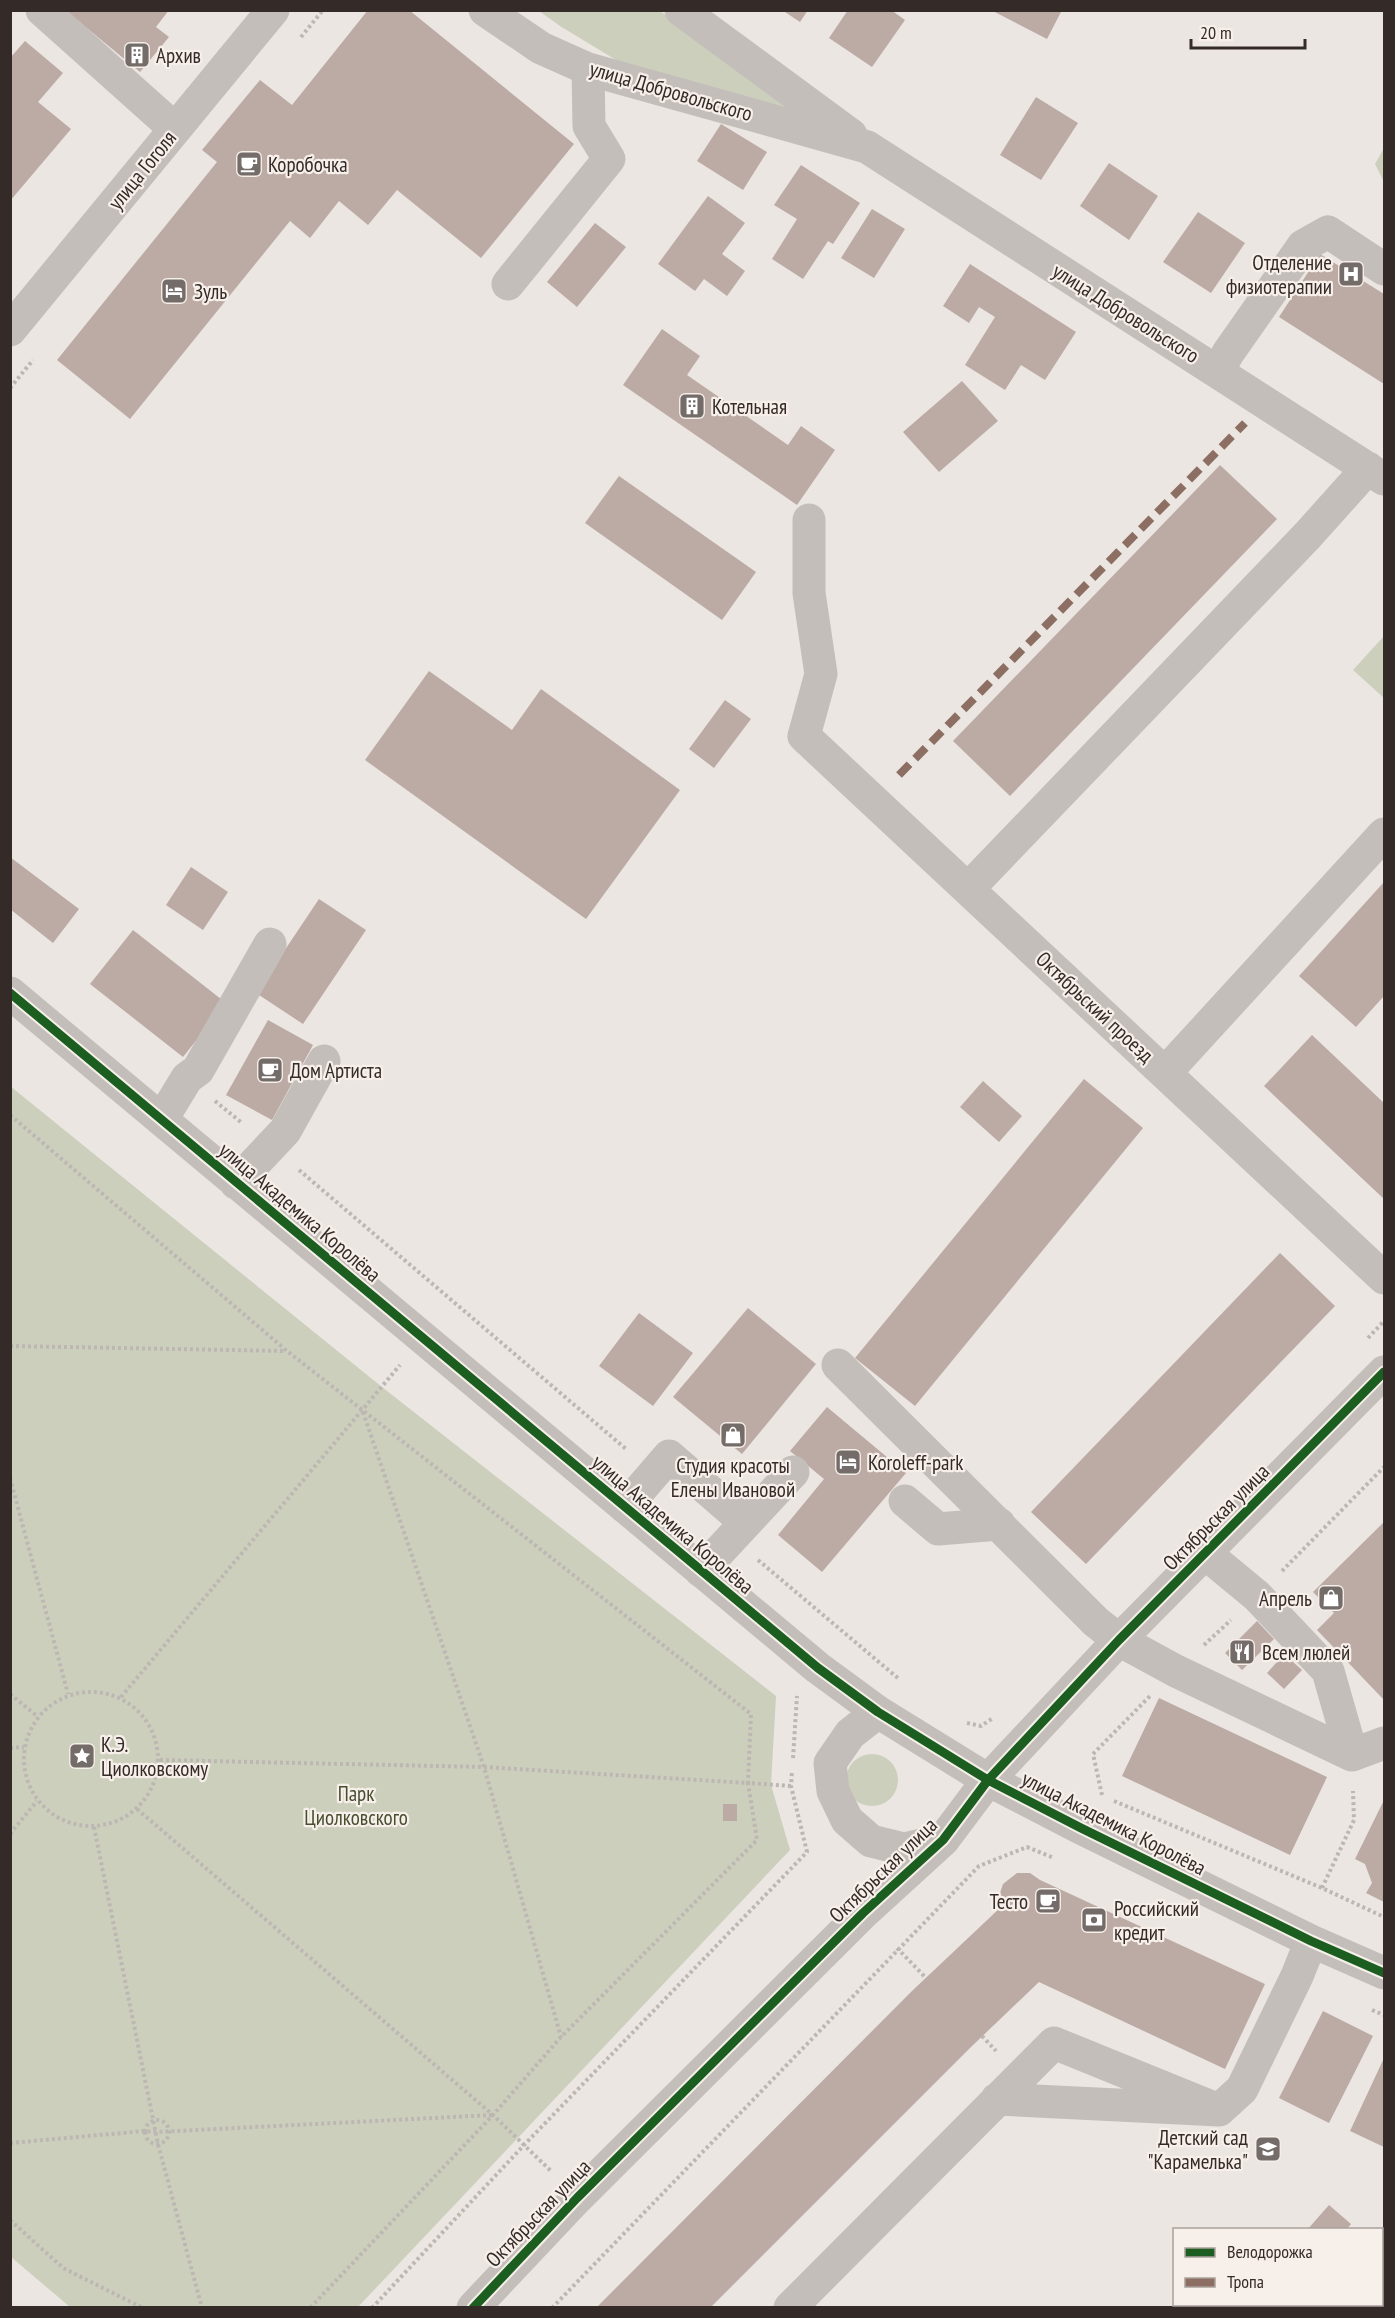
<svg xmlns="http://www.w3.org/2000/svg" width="1395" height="2318" font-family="'PT Sans Narrow',sans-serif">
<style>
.green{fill:#cdcfbd}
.building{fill:#bcaaa5}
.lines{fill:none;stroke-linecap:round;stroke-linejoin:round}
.path{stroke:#bdb7b3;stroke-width:4;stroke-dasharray:3 3;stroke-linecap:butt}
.minor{stroke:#c4bebb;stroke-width:33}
.quiet{stroke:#8d6e63;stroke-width:8;stroke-dasharray:15 8;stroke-linecap:butt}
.cycleway-casing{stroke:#f7efe9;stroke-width:13}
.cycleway{stroke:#1b5e20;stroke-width:9}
.labels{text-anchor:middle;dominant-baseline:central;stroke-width:4.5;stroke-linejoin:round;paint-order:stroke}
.poi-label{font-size:21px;fill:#342b29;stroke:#f7efe9;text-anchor:start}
.street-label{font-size:21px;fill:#342b29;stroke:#f7efe9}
.park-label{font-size:21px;fill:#474f30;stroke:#f7efe9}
</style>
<rect width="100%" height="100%" fill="#ebe6e1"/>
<path class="green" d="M539,11H660L807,114L621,63L560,26Z
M1384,148V182L1375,164Z
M1384,636V698L1353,670Z
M10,1086L382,1387L776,1696L771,1785L790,1850L358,2307H70L11,2257Z
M846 1780a26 26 0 1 1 52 0a26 26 0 1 1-52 0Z"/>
<path class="building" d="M65,10H169L156,27L169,37L140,72Z
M368,10H409L574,144L481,258L397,190L368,225L339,201L310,238L290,221L130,419L57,360L217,162L202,150L260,80L292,105Z
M782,10H808L800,22Z
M848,10H891L905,20L872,67L829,38Z
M991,10H1062L1047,39Z
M25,41L63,73L38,102L71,129L10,201V58Z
M1036,97L1078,123L1041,180L1000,155Z
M721,124L767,152L743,190L697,161Z
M1109,163L1158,196L1129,240L1080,206Z
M801,165L860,203L833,244L828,241L803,279L772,259L797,219L774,205Z
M708,196L745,223L722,254L745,271L727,296L704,279L695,291L658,264Z
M872,209L905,229L874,278L841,258Z
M1198,212L1245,243L1211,293L1163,262Z
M595,223L626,247L577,307L547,282Z
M1320,254L1384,294V384L1279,317Z
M970,264L1076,332L1045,380L1021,365L1005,390L965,365L995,317L979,307L969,323L943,306Z
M662,329L700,356L687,375L788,445L801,426L835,450L797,505L623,385Z
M962,381L998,421L939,472L903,432Z
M1220,465L1277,519L1010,796L953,741Z
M619,476L756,572L722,620L585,523Z
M429,671L512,730L541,689L680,790L586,919L365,760Z
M725,700L751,719L714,768L689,749Z
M10,857L79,909L53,943L10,909Z
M191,867L228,892L203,930L166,905Z
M1384,882V996L1356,1027L1299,976Z
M319,899L366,930L303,1024L256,993Z
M133,930L226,1003L183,1057L90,984Z
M268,1020L313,1045L272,1120L226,1095Z
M1312,1035L1384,1103V1199L1264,1086Z
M1084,1079L1143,1128L915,1406L855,1358Z
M983,1081L1022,1116L999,1142L960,1107Z
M1280,1253L1335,1306L1086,1564L1031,1512Z
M748,1308L816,1364L742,1454L673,1397Z
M639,1313L693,1353L653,1406L599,1366Z
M827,1407L906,1473L822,1572L778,1535L824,1479L790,1451Z
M1384,1522V1700L1317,1630L1334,1613L1313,1592Z
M1257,1621L1274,1639L1242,1670L1225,1653Z
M1284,1654L1302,1670L1284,1689L1267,1673Z
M1159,1698L1327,1777L1290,1855L1122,1776Z
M1384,1800V1902L1366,1893L1372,1883L1365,1864L1355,1859Z
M723,1804H737V1821H723Z
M1017,1873H1030L1040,1880L1265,1984L1225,2069L1039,1982L971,2047L710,2308H596L913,1990L1002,1906L1000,1893L1003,1884Z
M1323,2011L1373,2036L1329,2123L1279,2098Z
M1384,2058V2147L1350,2131Z
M1329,2205L1351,2224L1346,2230H1307Z
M1252,2304H1279L1277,2308H1255Z"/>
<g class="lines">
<path class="path" d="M301,37L323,10
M10,388L33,360
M215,1101L242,1123
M10,1115L287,1351L751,1714L748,1783L791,1786
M299,1170L626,1449
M1368,1338L1384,1321
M10,1346L286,1351
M363,1412L484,1767L561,2037
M10,1478L68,1694
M758,1560L899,1679
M1282,1571L1384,1467
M1204,1645L1231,1620
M24 1759a67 67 0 1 1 134 0a67 67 0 1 1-134 0Z
M10,1694L37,1716
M121,1697L400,1365
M967,1723L981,1726L993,1718
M10,1748L24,1747
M793,1758L797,1696
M160,1760L484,1767L748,1783L757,1840L561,2037L493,2115L310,2308
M1102,1795L1093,1754L1150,1696
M1114,1801L1322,1888L1384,1917
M137,1809L493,2115L552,2172
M94,1827L158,2144L202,2308
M10,1834L37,1801
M1322,1888L1354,1820L1353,1791
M897,1948L926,1978
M1372,2010L1384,2015
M982,2036L996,2051
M145 2132a12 12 0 1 1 24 0a12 12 0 1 1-24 0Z
M10,2143L145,2131L157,2132L492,2115
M10,2220L63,2268L143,2308
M372,2308L525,2144L807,1852L791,1786L792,1771
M552,2308L979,1866L1027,1847L1054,1858"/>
<path class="minor" d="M42,10L175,129
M485,10L541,48L588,69L867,147L1384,479
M681,10L851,135
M508,284L609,159L589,126L588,69
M10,330L273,10
M1218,371L1228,353L1303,246L1328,232L1384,269
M809,520V593L821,674L804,736L1384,1278
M968,889L1307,536L1368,468
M10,993L818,1668L878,1712L988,1780L1081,1828L1311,1941L1384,1973
M1165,1073L1384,834
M162,1119L187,1078L198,1070L270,944
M236,1183L285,1131L324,1061
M838,1365L1096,1622L1119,1640L1176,1671L1352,1755L1384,1743
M905,1501L938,1529L999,1524
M625,1507L669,1456L745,1522
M1205,1553L1257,1596L1328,1671L1352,1755
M701,1571L793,1472
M878,1712L850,1734L830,1763L833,1791L847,1820L871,1841L904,1849L943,1840
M1219,2110L1242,2089L1297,1976L1311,1941
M1382,2269L1384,2267
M473,2308L577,2198L863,1913L943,1840L988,1780L1119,1640L1384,1372
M790,2308L1054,2043L1219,2110L997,2099
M1336,2308L1339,2304"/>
<path class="quiet" d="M899,775L1245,423"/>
<defs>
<path id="cycleway" d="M10,993L818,1668L878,1712L988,1780L1081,1828L1311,1941L1384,1973
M473,2308L577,2198L863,1913L943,1840L988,1780L1119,1640L1384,1372"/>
</defs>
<use href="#cycleway" class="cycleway-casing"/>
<use href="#cycleway" class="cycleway"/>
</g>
<defs>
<symbol id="building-square" viewBox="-11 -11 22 22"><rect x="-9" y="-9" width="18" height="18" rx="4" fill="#746c69" stroke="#f7efe9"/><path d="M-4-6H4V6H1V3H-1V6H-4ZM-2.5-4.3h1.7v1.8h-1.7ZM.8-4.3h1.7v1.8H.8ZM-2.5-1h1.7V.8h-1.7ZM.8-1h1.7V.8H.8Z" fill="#fff"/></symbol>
<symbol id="cafe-square" viewBox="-11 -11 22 22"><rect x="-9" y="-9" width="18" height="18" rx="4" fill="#746c69" stroke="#f7efe9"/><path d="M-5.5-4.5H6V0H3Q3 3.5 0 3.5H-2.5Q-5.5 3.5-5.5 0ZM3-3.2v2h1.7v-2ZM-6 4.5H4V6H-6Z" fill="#fff"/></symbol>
<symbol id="hospital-square" viewBox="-11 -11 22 22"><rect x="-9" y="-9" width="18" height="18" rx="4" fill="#746c69" stroke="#f7efe9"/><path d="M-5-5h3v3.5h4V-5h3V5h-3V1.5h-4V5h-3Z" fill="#fff"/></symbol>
<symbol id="hotel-square" viewBox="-11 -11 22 22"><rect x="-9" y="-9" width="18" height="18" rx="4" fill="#746c69" stroke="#f7efe9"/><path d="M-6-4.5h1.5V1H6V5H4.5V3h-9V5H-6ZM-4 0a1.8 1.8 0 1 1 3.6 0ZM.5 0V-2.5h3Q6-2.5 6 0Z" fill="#fff"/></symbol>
<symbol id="shop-square" viewBox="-11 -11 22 22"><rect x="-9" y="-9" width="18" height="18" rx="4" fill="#746c69" stroke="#f7efe9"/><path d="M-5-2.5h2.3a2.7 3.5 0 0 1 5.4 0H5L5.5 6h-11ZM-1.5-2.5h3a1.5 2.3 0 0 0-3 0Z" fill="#fff"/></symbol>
<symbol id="restaurant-square" viewBox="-11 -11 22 22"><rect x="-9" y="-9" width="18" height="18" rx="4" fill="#746c69" stroke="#f7efe9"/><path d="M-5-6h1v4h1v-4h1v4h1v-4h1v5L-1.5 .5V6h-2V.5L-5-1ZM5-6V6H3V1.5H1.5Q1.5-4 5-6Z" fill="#fff"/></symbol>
<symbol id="sight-square" viewBox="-11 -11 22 22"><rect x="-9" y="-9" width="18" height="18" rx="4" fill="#746c69" stroke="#f7efe9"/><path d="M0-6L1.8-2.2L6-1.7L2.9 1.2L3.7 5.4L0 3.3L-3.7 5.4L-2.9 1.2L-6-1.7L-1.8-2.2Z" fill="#fff"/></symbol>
<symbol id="bank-square" viewBox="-11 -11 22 22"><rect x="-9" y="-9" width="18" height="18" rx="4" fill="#746c69" stroke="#f7efe9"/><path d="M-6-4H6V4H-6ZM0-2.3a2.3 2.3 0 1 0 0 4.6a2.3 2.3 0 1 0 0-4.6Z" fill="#fff"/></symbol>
<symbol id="school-square" viewBox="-11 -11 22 22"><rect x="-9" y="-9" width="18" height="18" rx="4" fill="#746c69" stroke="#f7efe9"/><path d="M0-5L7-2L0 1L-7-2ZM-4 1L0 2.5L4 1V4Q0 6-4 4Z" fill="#fff"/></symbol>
</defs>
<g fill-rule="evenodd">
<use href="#building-square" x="122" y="40" width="30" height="30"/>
<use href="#cafe-square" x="234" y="149" width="30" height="30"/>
<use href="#hospital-square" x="1336" y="259" width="30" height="30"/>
<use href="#hotel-square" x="159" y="276" width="30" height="30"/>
<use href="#building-square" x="677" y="391" width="30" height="30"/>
<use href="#cafe-square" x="255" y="1055" width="30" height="30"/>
<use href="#shop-square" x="718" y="1420" width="30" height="30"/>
<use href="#hotel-square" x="833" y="1447" width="30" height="30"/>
<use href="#shop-square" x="1316" y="1583" width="30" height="30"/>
<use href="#restaurant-square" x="1227" y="1637" width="30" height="30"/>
<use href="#sight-square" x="67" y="1741" width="30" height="30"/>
<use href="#cafe-square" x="1033" y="1886" width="30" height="30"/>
<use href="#bank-square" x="1079" y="1905" width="30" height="30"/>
<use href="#school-square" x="1253" y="2134" width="30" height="30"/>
</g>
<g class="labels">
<g class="poi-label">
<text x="156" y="55">Архив</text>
<text x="268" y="164">Коробочка</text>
<text x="1332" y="262" text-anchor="end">Отделение<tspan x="1332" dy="24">физиотерапии</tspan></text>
<text x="194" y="291">Зуль</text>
<text x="712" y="406">Котельная</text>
<text x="290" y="1070">Дом Артиста</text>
<text x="868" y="1462">Koroleff-park</text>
<text x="733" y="1465" text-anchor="middle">Студия красоты<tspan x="733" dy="24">Елены Ивановой</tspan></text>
<text x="1312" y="1598" text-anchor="end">Апрель</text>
<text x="1262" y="1652">Всем люлей</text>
<text x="101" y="1744">К.Э.<tspan x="101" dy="24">Циолковскому</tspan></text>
<text x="1028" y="1901" text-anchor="end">Тесто</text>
<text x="1114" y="1908">Российский<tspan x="1114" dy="24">кредит</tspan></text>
<text x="1248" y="2137" text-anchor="end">Детский сад<tspan x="1248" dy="24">"Карамелька"</tspan></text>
</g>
<g class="street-label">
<text transform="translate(671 91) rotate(16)">улица Добровольского</text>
<text transform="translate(142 170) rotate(-51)">улица Гоголя</text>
<text transform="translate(1126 313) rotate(32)">улица Добровольского</text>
<text transform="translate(1095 1007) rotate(43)">Октябрьский проезд</text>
<text transform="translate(300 1212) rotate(40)">улица Академика Королёва</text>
<text transform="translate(1216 1517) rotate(-45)">Октябрьская улица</text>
<text transform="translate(673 1524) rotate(40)">улица Академика Королёва</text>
<text transform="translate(1114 1823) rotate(27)">улица Академика Королёва</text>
<text transform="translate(883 1870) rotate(-44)">Октябрьская улица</text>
<text transform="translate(538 2213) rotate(-46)">Октябрьская улица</text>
</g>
<g class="park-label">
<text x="356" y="1793">Парк<tspan x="356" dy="24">Циолковского</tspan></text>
</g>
</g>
<rect width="1395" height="2318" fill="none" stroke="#342b29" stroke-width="24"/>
<rect x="1173" y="2228" width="210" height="78" fill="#f7efe9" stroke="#a9a19c" stroke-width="1.5"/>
<rect x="1185" y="2248" width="30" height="9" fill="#1b5e20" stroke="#a9a19c" stroke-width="1.5"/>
<text x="1227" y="2258" font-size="18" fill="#342b29">Велодорожка</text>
<rect x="1185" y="2278" width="30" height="9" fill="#8d6e63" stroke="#a9a19c" stroke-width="1.5"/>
<text x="1227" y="2288" font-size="18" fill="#342b29">Тропа</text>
<path d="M1191 39v9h114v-9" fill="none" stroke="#342b29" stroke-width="3"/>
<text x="1200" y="39" font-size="18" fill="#342b29" stroke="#f7efe9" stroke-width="4.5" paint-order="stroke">20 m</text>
</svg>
